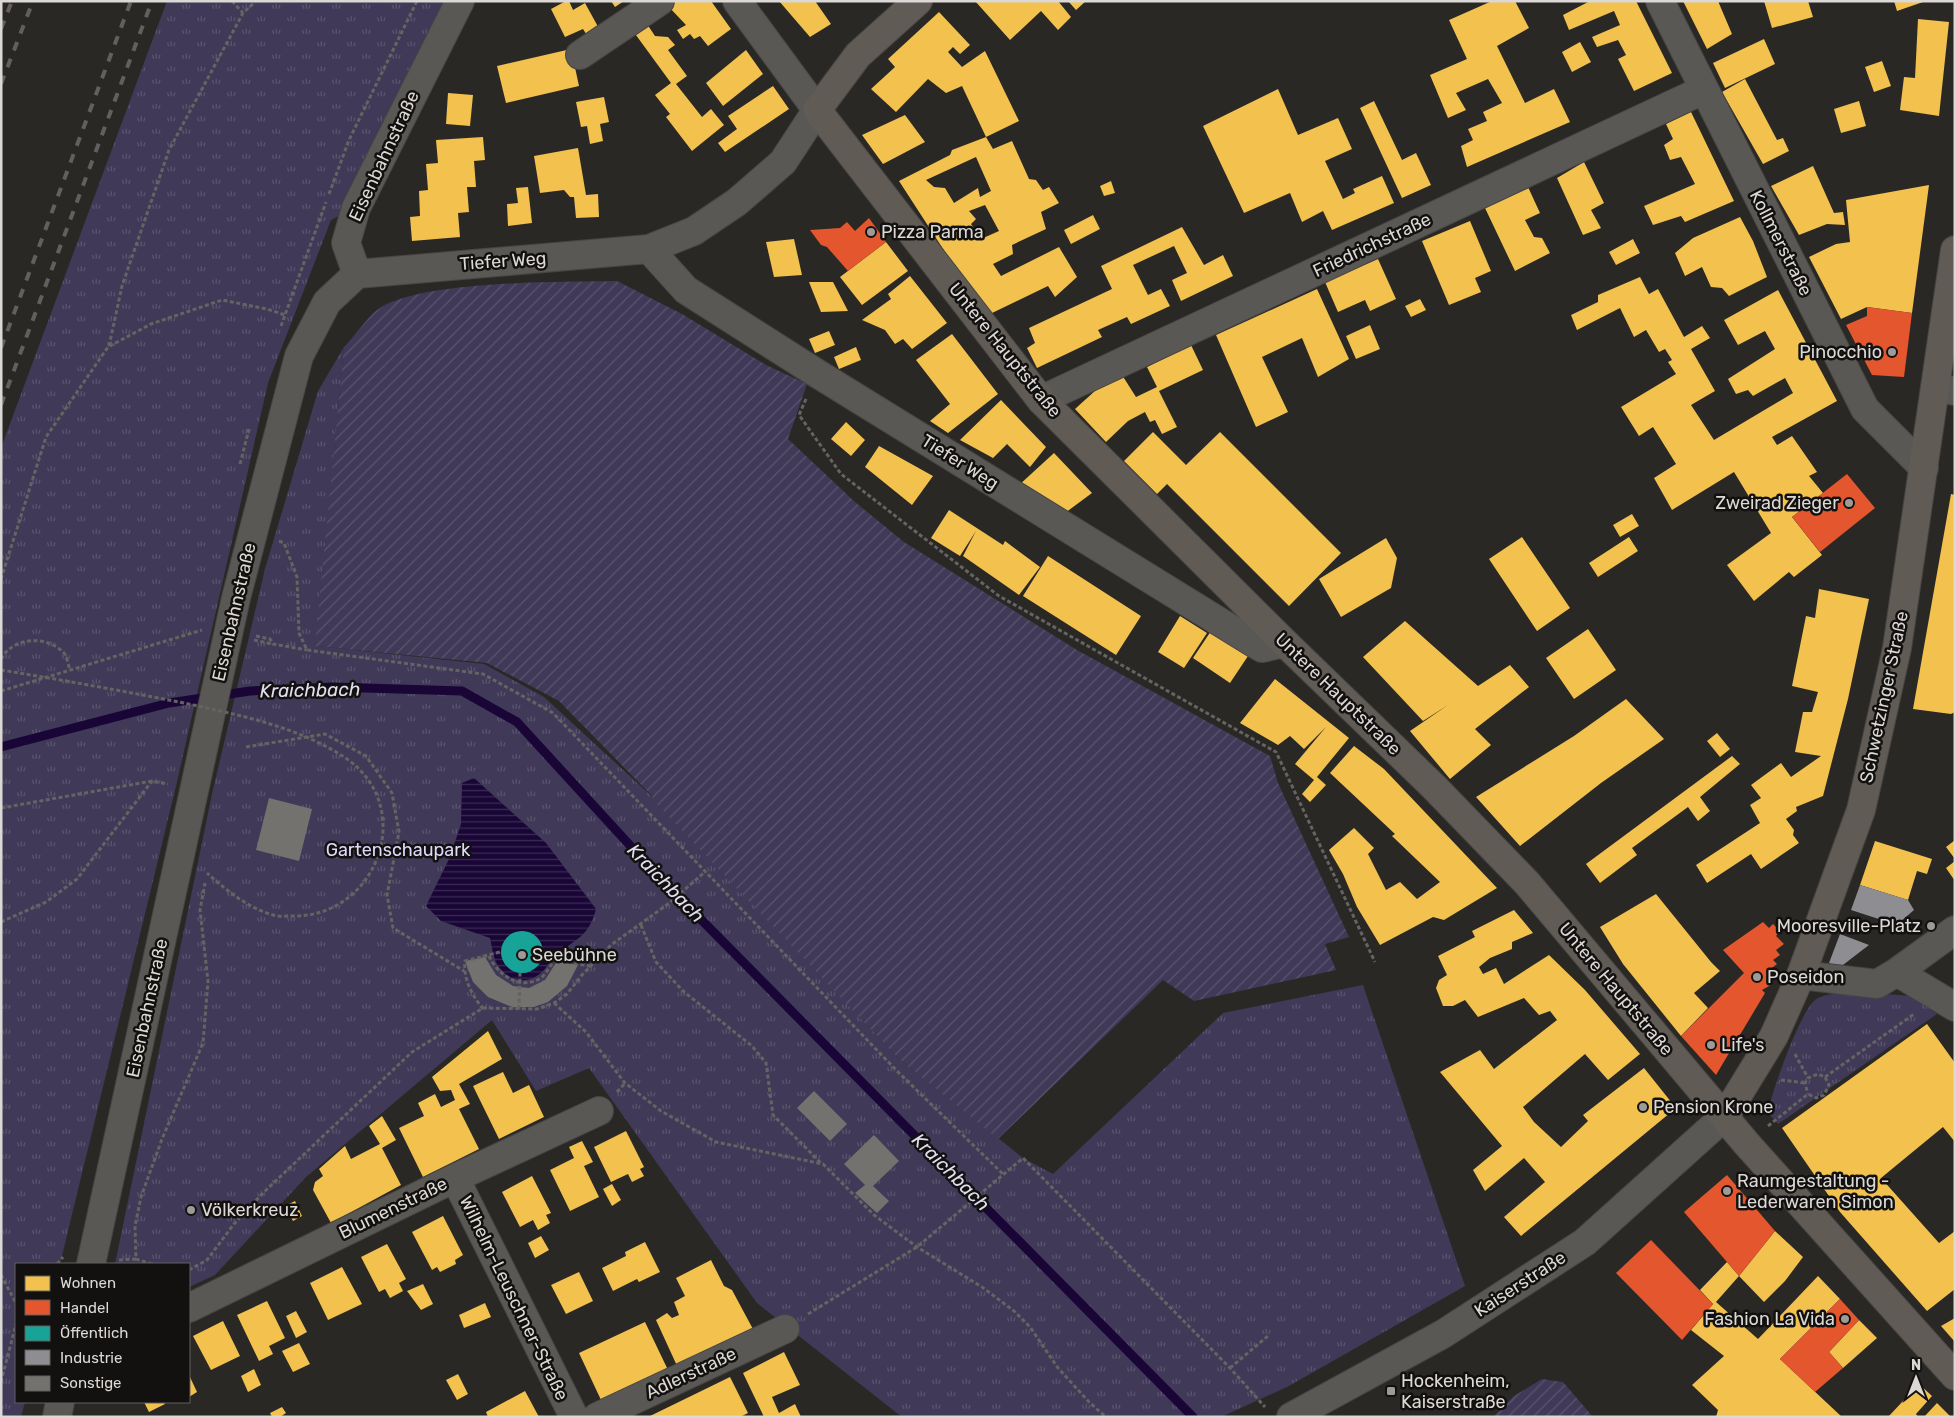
<svg xmlns="http://www.w3.org/2000/svg" width="1956" height="1418" font-family="Rubik,sans-serif">
<style>
.grass{fill:url(#grass-tufts)}
.garden{fill:url(#garden-furrows)}
.water{fill:url(#water-rules)}
.homes{fill:#f2c14e;fill-rule:evenodd}
.shops{fill:#e4572e}
.public{fill:#17a398}
.industry{fill:#8d8d92}
.lines{fill:none;stroke-linecap:round;stroke-linejoin:round}
.stream{stroke:#190637;stroke-width:9}
.building{fill:#73726f}
.minor-casing{stroke:#474543;stroke-width:30}
.major-casing{stroke:#474543;stroke-width:30}
.path{stroke:#656462;stroke-width:3;stroke-dasharray:4 2.5;stroke-linecap:butt}
.minor{stroke:#595855;stroke-width:28}
.major{stroke:#605b55;stroke-width:28}
.rail{stroke:#61605f;stroke-width:4;stroke-dasharray:9 9;stroke-linecap:butt}
.path-bridge{stroke:#656462;stroke-width:3;stroke-dasharray:4 2.5;stroke-linecap:butt}
.poi-dot{fill:#9d9a98;stroke:#13110f;stroke-width:2}
.labels{text-anchor:middle;dominant-baseline:central;stroke-width:5;stroke-linejoin:round;paint-order:stroke}
.street-label{font-size:18px;fill:#dbd8d6;stroke:#13110f}
.poi-label{font-size:18px;fill:#dbd8d6;stroke:#13110f;text-anchor:start}
.park-label{font-size:18px;fill:#ded8fd;stroke:#13110f}
.water-label{font-size:19px;font-style:italic;fill:#e0def0;stroke:#13110f}
</style>
<defs>
<pattern id="grass-tufts" width="24" height="20" patternUnits="userSpaceOnUse" patternTransform="scale(1.25)"><rect width="24" height="20" fill="#403958"/><path d="M3 7l-1-3M5 7V3M7 7l1-3M15 17l-1-3M17 17v-4M19 17l1-3" fill="none" stroke="#5b556f"/></pattern>
<pattern id="garden-furrows" width="10" height="10" patternUnits="userSpaceOnUse" patternTransform="scale(1.25)"><rect width="10" height="10" fill="#403958"/><path d="M-1 1l2-2M0 10L10 0M9 11l2-2" fill="none" stroke="#5b556f"/></pattern>
<pattern id="water-rules" width="6" height="5" patternUnits="userSpaceOnUse" patternTransform="scale(1.25)"><rect width="6" height="5" fill="#190637"/><path d="M0 2.5h6" fill="none" stroke="#3a2a53"/></pattern>
</defs>
<rect width="100%" height="100%" fill="#2a2825"/>
<path class="grass" d="M167,1H454L356,208L331,220L268,383L176,786L60,1264H16V1402H25L21,1417H1V448Z
M344,347L316,646L484,664L544,697L659,803L899,1059L1023,1158L1053,1174L1223,1013L1363,985L1465,1286L1287,1387L1221,1417H902L757,1303L589,1068L536,1091L492,1020L306,1177L215,1275L189,1287V1264H115L212,794L265,569L318,391Z
M1859,992L1911,996L1937,1014L1778,1124L1768,1113C1771,1093 1799,1015 1814,1001C1824,992 1846,993 1859,992Z"/>
<path class="garden" d="M617,281L682,314L766,365L807,384L788,439L855,502L904,542L1077,650L1270,756L1278,783L1349,937L1325,944L1336,970L1194,1001L1163,980L998,1139L899,1059L652,799L653,797L559,701L487,663L315,646L344,347C355,336 365,320 377,310C416,280 564,282 617,281Z
M1542,1379L1563,1382L1593,1417H1493L1514,1396Z"/>
<path class="water" d="M474,778L546,843L596,909C588,939 575,938 554,957C549,961 547,968 542,972C527,986 507,981 497,964C493,957 492,946 490,938L441,921L426,906L450,857L461,824L462,783Z"/>
<path class="homes" d="M566,1H569L573,10L585,3L602,34L590,40L583,29L565,37L551,9Z
M611,1H624L615,7Z
M675,1H711L731,29L708,46L700,36L694,39L690,34L683,39L677,30L686,25L668,6Z
M779,1H815L831,24L810,37Z
M975,1H1058L1071,17L1058,30L1041,11L1010,40Z
M1068,1H1086L1076,10Z
M1492,1H1515L1529,28L1497,46L1525,103L1554,89L1570,122L1467,167L1461,146L1473,140L1468,129L1487,121L1483,112L1502,103L1488,79L1456,93L1466,110L1448,118L1430,75L1467,59L1449,20Z
M1590,1H1636L1672,73L1634,91L1618,59L1626,55L1618,40L1597,47L1592,37L1620,25L1614,11L1569,30L1563,15Z
M1683,1H1718L1732,34L1707,49Z
M1764,1H1808L1813,17L1772,28Z
M1894,1H1923V2L1897,11Z
M939,12L970,45L960,54L953,47L948,52L962,67L985,51L1019,121L986,137L962,86L946,93L928,79L896,112L871,89L895,67L888,59Z
M1918,19L1949,22L1939,116L1900,110L1904,77L1915,78Z
M645,21L655,36L668,37L675,45L668,50L687,76L676,84L702,117L711,109L724,125L692,151L666,117L670,114L655,95L671,83L633,31Z
M1764,39L1775,64L1725,88L1713,63Z
M1580,42L1591,62L1572,72L1562,52Z
M571,49L579,86L506,103L497,66Z
M746,50L763,74L723,106L706,83Z
M1882,61L1891,86L1874,92L1865,67Z
M1745,79L1777,140L1783,138L1789,151L1763,164L1722,92Z
M773,86L789,109L725,152L718,143L737,129L728,116Z
M1278,89L1298,135L1338,118L1352,149L1325,161L1343,199L1355,193L1353,189L1382,176L1394,203L1332,230L1323,211L1302,222L1290,193L1244,213L1203,126Z
M448,93L473,95L470,126L446,124Z
M604,97L609,122L600,124L603,141L590,144L587,126L581,127L576,102Z
M1374,101L1402,160L1416,153L1431,185L1402,198L1360,108Z
M1859,101L1866,126L1841,133L1834,109Z
M1691,112L1734,201L1685,222L1681,216L1653,225L1644,206L1695,184L1681,157L1670,160L1664,145L1673,139L1666,124Z
M905,115L925,142L883,164L862,135Z
M483,137L485,160L474,161L476,187H467L469,212L458,213L460,237L412,241L410,217L420,216L419,191L428,190L426,164L438,163L436,140Z
M986,137L993,149L1012,141L1029,179L1036,180L1043,190L1049,187L1059,203L1041,212L1046,229L1012,245L1013,254L993,264L1001,276L1059,247L1077,277L1055,297L1048,286L990,314L947,255L899,181L950,155L952,150ZM976,157L991,191L980,197L978,188L954,203L945,188L934,187L926,180ZM985,205L999,231L981,239L971,224L976,219L969,211Z
M578,148L586,195L598,194L599,217L576,218L574,197H570L564,190L540,193L534,156Z
M1584,162L1604,203L1591,210L1601,228L1583,235L1557,178Z
M1813,166L1834,213L1843,212L1845,225L1827,224L1799,235L1771,186Z
M1111,181L1115,193L1104,196L1100,186Z
M1929,185L1912,313L1867,307L1841,319L1809,257L1836,244L1850,242L1846,200Z
M528,187L532,223L508,226L507,204L518,203L516,188Z
M1528,187L1540,213L1525,220L1534,237L1542,238L1550,253L1515,271L1485,208Z
M1093,215L1100,229L1071,244L1064,230Z
M1740,217L1753,241L1767,277L1729,296L1722,288L1711,287L1702,267L1685,276L1675,253L1693,238Z
M1470,221L1491,271L1475,278L1481,292L1449,305L1422,241Z
M1182,227L1204,265L1223,255L1233,276L1181,301L1172,280L1187,273L1174,246L1133,265L1148,295L1161,289L1170,306L1131,324L1127,317L1098,330L1102,337L1037,368L1027,348L1035,343L1029,328L1112,289L1101,266Z
M794,239L802,275L774,277L766,242Z
M1633,239L1640,253L1616,265L1609,252Z
M886,242L908,271L862,305L840,277Z
M1378,259L1396,299L1370,311L1365,300L1338,312L1325,282Z
M910,276L947,323L912,349L903,339L895,344L885,330L862,320L891,299L888,294Z
M1640,277L1649,294L1658,289L1684,337L1702,326L1710,338L1691,349L1715,391L1691,405L1714,440L1793,393L1785,378L1753,396L1748,390L1736,394L1728,379L1775,349L1765,331L1738,345L1724,320L1778,290L1837,401L1772,437L1777,445L1792,436L1817,472L1809,476L1823,493L1792,517L1822,555L1794,577L1789,572L1754,601L1727,565L1771,533L1734,472L1672,510L1654,478L1676,464L1653,427L1639,436L1621,407L1676,374L1668,362L1672,360L1665,349L1659,352L1646,330L1634,337L1620,308L1577,330L1571,315L1598,302V295Z
M809,282H833L848,311L821,312Z
M1317,289L1349,359L1318,377L1302,338L1262,357L1288,412L1256,427L1216,335Z
M1420,299L1426,310L1411,317L1405,306Z
M1370,325L1380,349L1356,359L1346,336Z
M829,331L835,345L815,353L809,339Z
M952,334L998,394L948,433L930,421L950,404L916,360Z
M1191,345L1203,370L1159,391L1177,427L1162,434L1155,420L1150,422L1145,412L1128,421L1106,442L1075,409L1096,390L1122,375L1136,397L1157,387L1147,367Z
M856,347L861,360L839,369L834,357Z
M1001,400L1046,447L1030,467L1007,444L993,458L960,440Z
M846,422L865,440L851,456L831,439Z
M1153,432L1186,465L1220,432L1341,553L1289,606L1167,484L1157,494L1124,461Z
M879,446L933,476L912,505L865,467Z
M1054,453L1092,493L1065,513L1018,486Z
M1951,494L1955,495V712L1951,714L1913,709Z
M949,510L1003,545L1005,541L1040,567L1019,595L963,556L976,531L960,556L931,538Z
M1632,514L1639,526L1620,537L1613,525Z
M1522,537L1570,608L1537,631L1489,559Z
M1629,537L1638,551L1598,577L1589,563Z
M1386,538L1397,558L1391,588L1341,617L1319,579Z
M1048,556L1141,616L1116,655L1023,596Z
M1819,589L1869,599L1848,699L1823,796L1796,807L1797,811L1786,819L1794,830L1793,835L1799,843L1761,869L1751,854L1707,883L1696,865L1760,823L1750,805L1761,798L1751,785L1781,763L1791,777L1821,756L1795,752L1803,712H1812L1818,692L1792,686L1806,616L1815,618Z
M1180,616L1207,633L1184,668L1158,652Z
M1405,621L1478,686L1510,665L1529,687L1475,729L1491,745L1450,779L1410,731L1448,705L1423,721L1363,657Z
M1588,629L1616,670L1574,699L1546,658Z
M1211,631L1248,656L1230,683L1193,658Z
M1275,679L1349,738L1317,777L1326,785L1310,802L1302,794L1314,780L1295,764L1326,727L1304,749L1290,736L1278,745L1240,723Z
M1626,699L1664,739L1601,783L1520,846L1476,797L1574,736Z
M1717,733L1730,749L1720,757L1707,741Z
M1354,746L1384,769L1497,888L1444,920L1433,917L1380,945L1357,907L1343,874L1329,850L1354,828L1374,848L1368,854L1386,890L1400,882L1417,899L1440,882L1392,836L1395,834L1330,773Z
M1732,756L1740,764L1700,797L1710,811L1698,821L1688,807L1632,848L1637,855L1600,883L1586,864Z
M1955,840V859L1946,847Z
M1875,841L1932,859L1927,874L1917,871L1908,900L1860,885Z
M1955,861V881L1946,868Z
M1656,894L1711,962L1720,971L1694,993L1708,1008L1681,1036L1623,964L1600,927Z
M1514,910L1533,933L1512,942V949L1490,958L1479,967L1483,974L1496,968L1504,984L1549,955L1585,990L1640,1054L1608,1080L1585,1054L1523,1107L1534,1122L1561,1147L1588,1121L1583,1115L1644,1068L1676,1108L1521,1236L1504,1217L1545,1182L1524,1158L1485,1191L1473,1170L1502,1146L1440,1072L1480,1050L1494,1069L1557,1020L1550,1011L1539,1015L1524,998L1478,1017L1465,1000L1453,1006H1443L1436,988L1439,980L1447,975L1438,956L1475,937L1472,931Z
M1927,1024L1955,1063V1142L1943,1127L1881,1178L1939,1243L1955,1231V1289L1927,1311L1840,1212L1782,1128Z
M488,1031L502,1059L459,1084L470,1104L459,1109L479,1149L423,1177L399,1128L424,1116L418,1103L435,1094L441,1107L455,1100L451,1090L440,1091L432,1077Z
M503,1072L513,1093L529,1085L544,1117L499,1139L473,1086Z
M382,1116L396,1140L382,1148L401,1185L331,1223L313,1190L315,1182L323,1176L319,1169L345,1146L351,1159L380,1144L369,1126Z
M626,1131L644,1167L640,1169L644,1176L632,1182L628,1174L611,1182L594,1147Z
M582,1141L593,1162L584,1166L599,1197L570,1211L550,1170L574,1158L569,1147Z
M532,1176L551,1213L546,1215L550,1223L538,1230L533,1220L520,1227L502,1192Z
M612,1184L621,1200L612,1206L603,1189Z
M295,1201L302,1216L293,1221L285,1206Z
M443,1216L463,1255L455,1260L456,1264L440,1272L437,1267L432,1270L412,1232Z
M1775,1231L1803,1257L1785,1281L1764,1302L1739,1276L1716,1302L1758,1339L1818,1276L1840,1299L1780,1359L1842,1417H1716L1718,1410L1692,1385L1724,1356L1691,1330L1713,1304L1700,1290L1727,1262L1739,1276Z
M541,1236L549,1250L535,1258L528,1243Z
M645,1242L660,1272L639,1282L637,1279L613,1291L602,1268L626,1256L625,1252Z
M387,1244L406,1279L399,1283L403,1291L390,1298L385,1289L379,1292L361,1257Z
M711,1260L724,1286L732,1290L754,1331L678,1368L656,1320L667,1313L672,1318L679,1315L674,1302L685,1296L676,1278Z
M342,1267L362,1304L328,1320L310,1283Z
M579,1272L593,1301L566,1314L551,1285Z
M423,1284L433,1304L421,1310L407,1291Z
M267,1301L285,1338L269,1346L273,1354L259,1361L237,1315Z
M485,1303L491,1317L464,1328L459,1315Z
M296,1311L307,1332L296,1338L286,1316Z
M1955,1318V1342L1941,1326Z
M1859,1320L1877,1338L1843,1368L1829,1352Z
M223,1321L240,1356L211,1370L193,1336Z
M645,1322L668,1370L601,1400L579,1353Z
M299,1343L310,1364L293,1372L282,1351Z
M784,1352L800,1385L772,1397L779,1413L795,1404L801,1417H764L743,1373Z
M254,1369L261,1385L248,1392L241,1376Z
M458,1374L468,1394L457,1400L446,1380Z
M189,1375L197,1392L189,1397Z
M730,1377L748,1413L740,1417H648Z
M1919,1384L1932,1396L1916,1414L1918,1417H1888Z
M525,1391L539,1417H488L486,1412Z
M144,1402H164L165,1404L149,1412Z
M1937,1403L1951,1417H1924Z
M282,1407L286,1413L280,1417H272L270,1413Z"/>
<path class="shops" d="M869,218L886,242L848,271L827,247L821,245L810,230L840,228L847,222L855,231Z
M1867,307L1912,313L1904,377L1872,375L1846,325L1867,316Z
M1847,474L1875,508L1820,552L1792,517Z
M1763,922L1769,928L1773,924L1780,931L1776,936L1784,944L1776,950L1780,955L1773,960L1777,964L1768,971L1774,975L1766,981L1771,985L1762,990L1765,993L1716,1075L1681,1036L1744,973L1723,950Z
M1727,1175L1775,1231L1739,1276L1684,1212Z
M1651,1240L1713,1304L1682,1340L1616,1273Z
M1840,1299L1859,1320L1829,1352L1843,1368L1815,1392L1780,1359Z"/>
<path class="public" d="M501 952a21 21 0 1 1 42 0a21 21 0 1 1-42 0Z"/>
<path class="industry" d="M1860,885L1908,900L1914,910L1893,928L1888,922L1851,910Z
M1840,934L1869,945L1839,968L1829,963Z"/>
<g class="lines">
<path class="stream" d="M1,747L169,703L250,691L333,687L462,691L517,722L658,876L1193,1417"/>
</g>
<path class="building" d="M269,798L312,809L299,861L256,850Z
M485,957L496,975L513,986L520,987L529,988L545,980L557,961L578,965L567,986L548,1002L534,1007H512L488,997L473,982L465,961Z
M814,1091L847,1124L830,1141L797,1108Z
M874,1135L899,1161L873,1186L889,1201L877,1213L855,1193L865,1185L844,1164Z"/>
<g class="lines">
<defs>
<path id="minor" d="M1660,1L1865,409L1924,468
M580,55L660,1
M649,249L686,290L818,374L1262,648L1285,643
M357,274L649,249L694,231L737,202L783,162L817,110L737,1
M357,274L346,243L356,208L460,1
M1935,388L1955,391
M1041,400L1703,90
M1897,972L1955,1007
M1801,975L1877,984L1897,972L1955,930
M455,1178L574,1417
M91,1264L236,598L299,356L327,302L357,274
M189,1308L455,1178L599,1111
M57,1417L60,1402
M597,1417L785,1329
M1291,1417L1443,1334L1585,1242L1725,1116"/>
<path id="major" d="M918,1L858,55L817,110L1041,400L1285,643L1434,787L1527,883L1746,1143L1955,1376
M1725,1116L1774,1036L1801,975L1861,810L1897,648L1955,250"/>
</defs>
<use href="#minor" class="minor-casing"/>
<use href="#major" class="major-casing"/>
<path class="path" d="M232,1L243,13
M329,194L349,140L417,1
M281,326L326,202
M109,346L122,286L169,150L243,13L256,1
M806,399L799,415L841,474L999,596L1276,752L1375,962
M240,464L249,429
M279,541L284,543L297,577L299,633L307,650L483,674L553,713L896,1070L1004,1175
M1,579L46,437L108,347L151,324L222,300L267,309L285,315
M256,636L270,639L273,644L307,650
M254,640L272,644
M1,659C13,637 46,635 63,652C67,656 68,664 70,670
M1,691L202,630
M246,747L325,734L366,756L392,793L399,832L387,895L393,928L464,971
M1,808L152,781L168,784
M1,922L46,902L77,879L152,781
M641,925L656,962L683,991L752,1046L766,1063L773,1115L822,1164
M489,956C498,975 520,991 541,978C547,973 550,965 556,959
M542,958L590,966
M554,1003L586,1032L625,1083L661,1111L716,1142L823,1164L874,1215L917,1247L982,1287L1014,1311L1030,1327L1058,1368L1090,1403L1106,1417
M483,1009C472,995 463,979 465,961L500,952
M519,1009L520,973
M1795,1054L1808,1078
M1825,1077L1914,1014
M1781,1080L1805,1083
M617,1092L625,1083
M1768,1126L1808,1094L1816,1098L1824,1095L1829,1085L1825,1077L1818,1074L1808,1078L1805,1083L1808,1094
M119,1260L136,1259
M57,1264L63,1257
M152,1264L136,1259L135,1226L141,1197L162,1139L203,1043L208,981L200,910L205,883
M189,1270L207,1260L234,1224L264,1192L412,1052L483,1008L537,1009L554,1003L567,994L582,975L611,945L668,904L706,871
M1,1275L16,1303
M808,1314L917,1247L1023,1158L1230,1368L1265,1407
M1230,1368L1269,1335
M1,1382L16,1324"/>
<use href="#minor" class="minor"/>
<use href="#major" class="major"/>
<path class="rail" d="M1,29L12,1
M1,84L33,1
M1,348L131,1
M1,405L152,1"/>
<path class="path-bridge" d="M1,670C62,680 123,691 184,703C239,715 300,727 347,759C418,809 376,918 292,916C286,916 279,917 273,915C248,908 226,890 207,873"/>
</g>
<g class="poi-dot">
<circle cx="871" cy="232" r="5"/>
<circle cx="1892" cy="352" r="5"/>
<circle cx="1849" cy="503" r="5"/>
<circle cx="1931" cy="926" r="5"/>
<circle cx="522" cy="955" r="5"/>
<circle cx="1757" cy="977" r="5"/>
<circle cx="1711" cy="1045" r="5"/>
<circle cx="1643" cy="1107" r="5"/>
<circle cx="1727" cy="1191" r="5"/>
<circle cx="191" cy="1210" r="5"/>
<circle cx="1845" cy="1319" r="5"/>
<rect x="1386" y="1386" width="10" height="10" rx="2.5"/>
</g>
<g class="labels">
<g class="street-label">
<text transform="translate(384 156) rotate(-65)">Eisenbahnstraße</text>
<text transform="translate(1781 243) rotate(63)">Kollmerstraße</text>
<text transform="translate(1372 245) rotate(-25)">Friedrichstraße</text>
<text transform="translate(503 261) rotate(-4)">Tiefer Weg</text>
<text transform="translate(1005 350) rotate(51)">Untere Hauptstraße</text>
<text transform="translate(960 462) rotate(32)">Tiefer Weg</text>
<text transform="translate(234 612) rotate(-77)">Eisenbahnstraße</text>
<text transform="translate(1338 694) rotate(44)">Untere Hauptstraße</text>
<text transform="translate(1884 697) rotate(-78)">Schwetzinger Straße</text>
<text transform="translate(1616 989) rotate(50)">Untere Hauptstraße</text>
<text transform="translate(147 1008) rotate(-78)">Eisenbahnstraße</text>
<text transform="translate(393 1208) rotate(-26)">Blumenstraße</text>
<text transform="translate(1520 1284) rotate(-33)">Kaiserstraße</text>
<text transform="translate(514 1298) rotate(64)">Wilhelm-Leuschner-Straße</text>
<text transform="translate(691 1373) rotate(-25)">Adlerstraße</text>
</g>
<g class="poi-label">
<text x="881" y="232">Pizza Parma</text>
<text x="1882" y="352" text-anchor="end">Pinocchio</text>
<text x="1839" y="503" text-anchor="end">Zweirad Zieger</text>
<text x="1921" y="926" text-anchor="end">Mooresville-Platz</text>
<text x="532" y="955">Seebühne</text>
<text x="1767" y="977">Poseidon</text>
<text x="1721" y="1045">Life's</text>
<text x="1653" y="1107">Pension Krone</text>
<text x="1737" y="1181">Raumgestaltung -<tspan x="1737" dy="21">Lederwaren Simon</tspan></text>
<text x="201" y="1210">Völkerkreuz</text>
<text x="1835" y="1319" text-anchor="end">Fashion La Vida</text>
<text x="1401" y="1381">Hockenheim,<tspan x="1401" dy="21">Kaiserstraße</tspan></text>
</g>
<g class="park-label">
<text x="398" y="850">Gartenschaupark</text>
</g>
<g class="water-label">
<text transform="translate(310 690) rotate(-1)">Kraichbach</text>
<text transform="translate(666 883) rotate(46)">Kraichbach</text>
<text transform="translate(951 1172) rotate(45)">Kraichbach</text>
</g>
</g>
<rect width="1956" height="1418" fill="none" stroke="#dbd8d6" stroke-width="5"/>
<rect x="15" y="1263" width="175" height="140" fill="#13110f" stroke="#63615f"/>
<rect x="25" y="1276" width="25" height="15" fill="#f2c14e" stroke="#63615f"/>
<text x="60" y="1288" font-size="15" fill="#dbd8d6">Wohnen</text>
<rect x="25" y="1300" width="25" height="15" fill="#e4572e" stroke="#63615f"/>
<text x="60" y="1313" font-size="15" fill="#dbd8d6">Handel</text>
<rect x="25" y="1326" width="25" height="15" fill="#17a398" stroke="#63615f"/>
<text x="60" y="1338" font-size="15" fill="#dbd8d6">Öffentlich</text>
<rect x="25" y="1350" width="25" height="15" fill="#8d8d92" stroke="#63615f"/>
<text x="60" y="1363" font-size="15" fill="#dbd8d6">Industrie</text>
<rect x="25" y="1376" width="25" height="15" fill="#73726f" stroke="#63615f"/>
<text x="60" y="1388" font-size="15" fill="#dbd8d6">Sonstige</text>
<g transform="translate(1916 1378)" stroke="#13110f" stroke-width="4" paint-order="stroke">
<path d="M0-4L9 19L0 12L-9 19Z" fill="#dbd8d6"/>
<text y="-8" font-size="14" font-weight="bold" text-anchor="middle" fill="#dbd8d6">N</text>
</g>
</svg>
